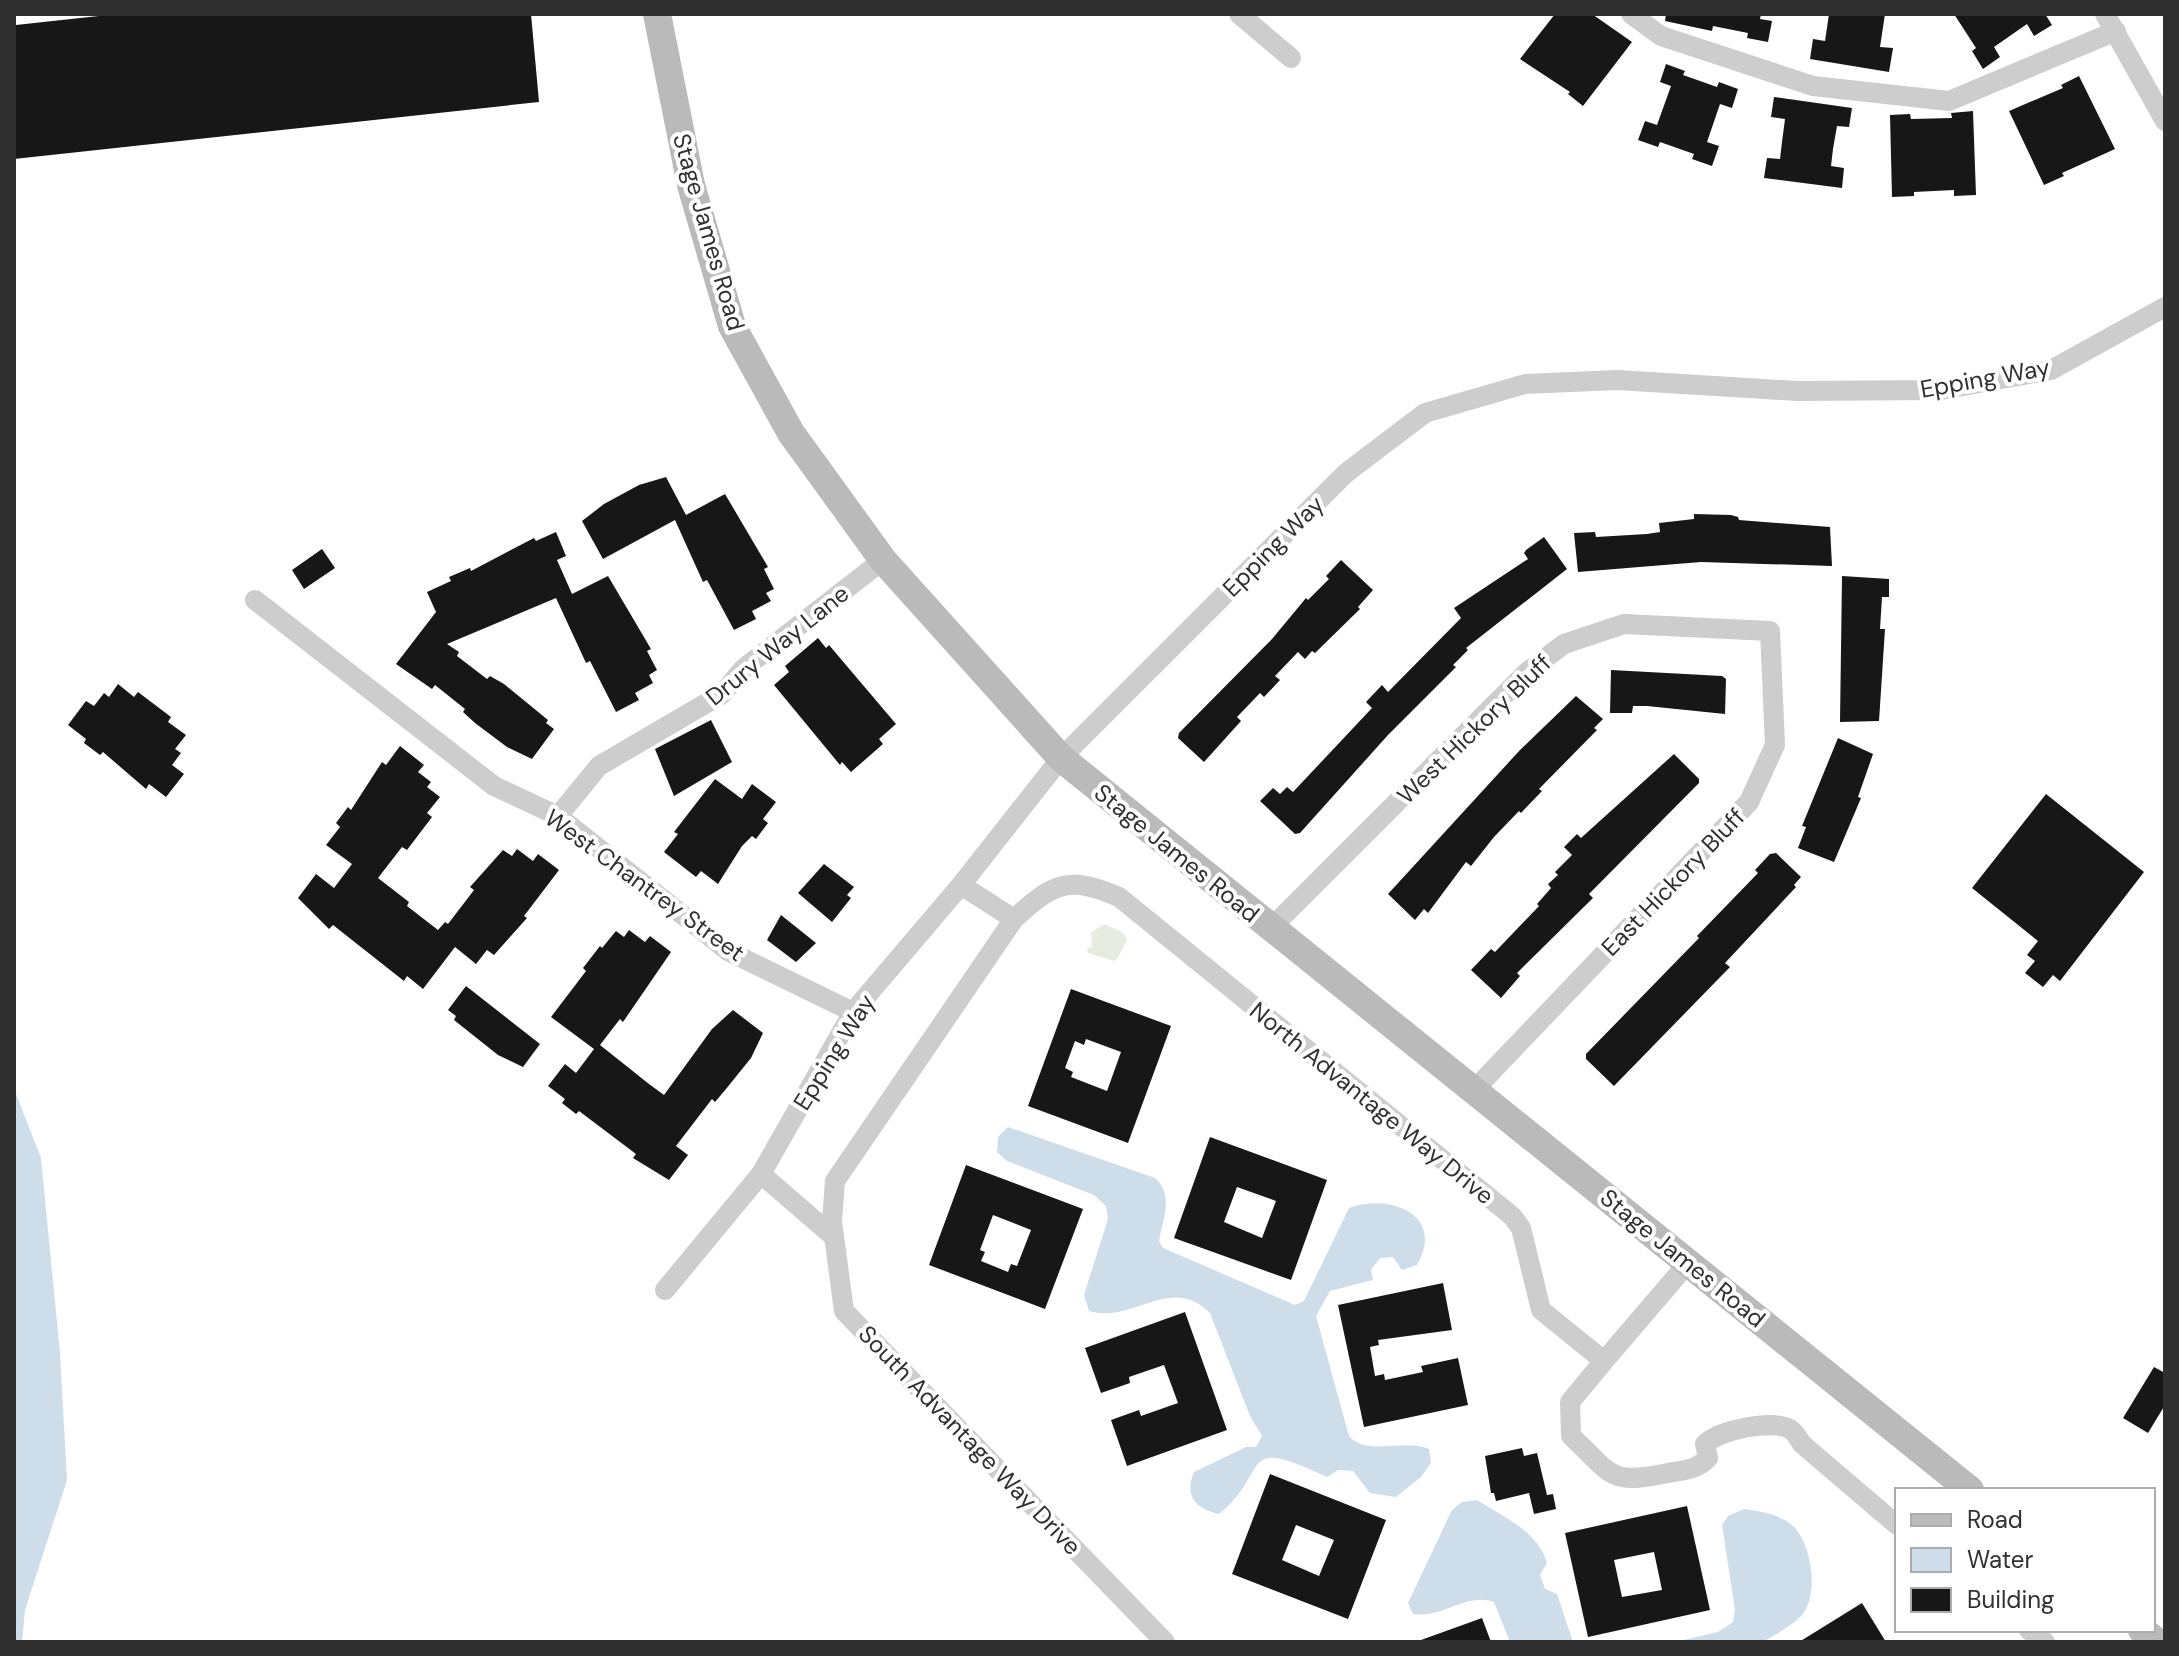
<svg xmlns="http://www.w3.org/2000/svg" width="2179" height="1656" font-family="'DM Sans',sans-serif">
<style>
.green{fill:#e6ecdf}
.water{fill:#cddeea}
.building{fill:#171717;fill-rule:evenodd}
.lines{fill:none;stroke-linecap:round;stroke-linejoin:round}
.street{stroke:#cdcdcd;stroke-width:20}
.secondary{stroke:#bababa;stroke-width:28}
.labels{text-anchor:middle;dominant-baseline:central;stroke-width:8;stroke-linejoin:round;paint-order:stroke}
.street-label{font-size:24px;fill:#303030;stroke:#fff}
</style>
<rect width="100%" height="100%" fill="#fff"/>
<path class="green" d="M1105,924L1123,933L1127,939L1118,958L1114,961L1088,953L1087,948L1092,947L1091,932Z"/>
<path class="water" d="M14,1089L41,1158L60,1353L67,1480L25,1610L22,1642H14Z
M1008,1127L1155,1178C1174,1195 1163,1218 1159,1241L1163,1248L1295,1305L1304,1301L1349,1208C1390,1193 1446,1215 1417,1265L1402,1270L1393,1257L1380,1258L1371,1270L1373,1280L1330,1291L1316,1316L1349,1436C1367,1457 1405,1438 1429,1449L1431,1463L1421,1477L1396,1497L1370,1493L1353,1471L1338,1470L1327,1477C1235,1434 1273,1470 1219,1514C1195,1509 1184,1495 1194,1472L1246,1447H1256L1262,1436L1250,1416L1210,1313C1171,1273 1133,1324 1089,1311L1084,1295L1108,1219L1106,1206L1094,1195L1007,1161L997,1152L998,1137Z
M1477,1500C1503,1517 1538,1531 1547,1563L1540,1575L1545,1589L1557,1594L1573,1642H1510L1494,1602C1466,1592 1442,1619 1413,1614L1408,1603L1452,1510L1462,1502Z
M1744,1509C1761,1511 1783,1515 1795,1528C1812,1547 1819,1595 1802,1615C1794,1624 1777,1634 1766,1640C1751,1648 1695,1642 1675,1642L1718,1632L1733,1622L1735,1610L1722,1525L1728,1516Z"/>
<path class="building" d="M117,14H531L539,102L14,159L16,25Z
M1555,14H1592L1632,42L1583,106L1568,94L1570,92L1520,59Z
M1666,14H1761L1760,19L1772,21L1768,42L1747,38L1748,33L1713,26L1712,31L1665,21Z
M1829,14H1885L1880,47L1893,48L1889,72L1810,59L1813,39L1825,41Z
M1954,14H2045L2052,25L2034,36L2027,24L1994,47L2000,57L1983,69L1972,51L1976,48Z
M1666,64L1685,71L1683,75L1717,87L1719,82L1738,89L1732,108L1720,104L1707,142L1719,146L1712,166L1692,159L1694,154L1660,142L1658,147L1638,140L1645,121L1657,125L1671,86L1660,82Z
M2079,76L2115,149L2062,173L2064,176L2044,185L2009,111L2063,88L2061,85Z
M1774,97L1852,108L1849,127L1837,126L1833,149L1831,166L1844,168L1842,188L1764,178L1767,158L1780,159L1782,142L1785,119L1771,117Z
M1973,111L1976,195L1954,196V190L1914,192V196L1892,197L1890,115L1910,114L1911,119L1952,118L1951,113Z
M666,477L686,515L725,494L768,567L764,569L774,589L766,593L771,601L752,611L756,619L734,630L707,580L703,582L675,520L603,559L582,521L604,504L639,485Z
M1694,514L1731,515L1738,517L1739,520L1830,527L1832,566L1701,562L1578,572L1574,533L1595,532L1596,537L1647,534L1660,532L1659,523L1694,519Z
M556,532L566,556L557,560L572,594L608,576L651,649L647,651L657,670L649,675L653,683L635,693L639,700L616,712L590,661L586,663L556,598L447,644L459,652L457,656L487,679L490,676L504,684L548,720L546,723L554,729L532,759L507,747L475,723L463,712L465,709L435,685L432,689L396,664L436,612L427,592L451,581L449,577L470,568L471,571L534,538L536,541Z
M1544,537L1567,569L1466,648L1468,650L1453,665L1456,667L1388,735L1300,833L1295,834L1260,801L1273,788L1280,794L1287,787L1293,792L1372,708L1366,702L1382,685L1388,692L1461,618L1454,608L1528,559L1524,553L1526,550Z
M322,549L335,568L304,589L292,570Z
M1341,560L1373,590L1358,607L1360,609L1315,653L1312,651L1305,659L1298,652L1275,676L1280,680L1264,697L1260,693L1237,717L1241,721L1204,762L1178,738L1179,733L1272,639L1306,598L1308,600L1329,579L1326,576Z
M1842,576L1889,579V597H1882L1880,629H1885L1879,721L1840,722Z
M818,638L826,648L829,645L896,724L879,739L883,744L851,772L842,762L840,765L774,685L789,672L785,666Z
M1611,670L1722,676L1726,679L1725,714L1647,706H1633L1632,713H1610Z
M118,684L134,697L138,692L171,717L168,722L186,735L175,749L181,753L172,765L184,774L166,797L149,784L146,789L103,752L100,755L84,743L86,739L68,725L86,701L94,706L104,693L109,697Z
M1576,696L1603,719L1594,728L1597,730L1539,789L1542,791L1521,813L1519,811L1494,837L1471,866L1466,862L1428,913L1424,909L1415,920L1388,894L1520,750Z
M711,720L732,762L674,796L655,749Z
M1838,738L1873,754L1858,797L1861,798L1834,862L1798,848L1806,827L1802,826Z
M400,746L424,765L418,772L431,782L427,787L440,797L427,813L432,817L407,850L402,847L378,878L409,902L407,906L438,930L445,922L448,924L474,890L470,887L503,850L512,856L517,849L533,861L538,854L559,870L524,916L527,918L494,955L487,950L476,964L455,947L423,989L407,976L404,981L333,925L329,929L298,898L316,874L334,888L352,864L326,845L340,827L336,823L348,807L351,810L382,762L386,765Z
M1674,754L1699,779V783L1589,894L1593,898L1517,973L1520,976L1501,998L1471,970L1491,949L1495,952L1539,906L1537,904L1551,888L1548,884L1558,875L1555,872L1572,855L1564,847L1577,834L1581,838Z
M715,779L742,799L752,784L776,802L763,819L768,823L756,839L752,836L742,846L718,884L701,871L696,877L664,852L678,834L674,832Z
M2046,794L2144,872L2060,981L2053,975L2043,987L2025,973L2035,961L2027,955L2038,941L1972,888Z
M1776,853L1801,877L1794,885L1796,887L1725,963L1730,967L1614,1086L1586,1059V1054L1699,938L1697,936L1758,873L1755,870L1770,854Z
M824,864L854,887L847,895L851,898L832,922L798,893Z
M781,915L816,943L796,962L767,940Z
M629,930L645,942L650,936L671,952L623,1022L620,1019L600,1045L649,1084L664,1095L712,1029L733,1010L763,1033L751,1058L726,1089L715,1102L712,1099L676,1146L688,1155L669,1180L633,1158L636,1154L579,1111L576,1114L562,1103L565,1099L548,1086L565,1064L576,1073L594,1049L551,1017L586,971L583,968L600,946L602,948L616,931L624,937Z
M466,986L540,1044L523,1067L498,1055L454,1020L456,1016L448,1010Z
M1071,989L1171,1026L1128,1143L1028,1106ZM1086,1039L1121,1052L1107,1091L1071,1077L1073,1072L1065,1068L1075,1041L1084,1045Z
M1210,1137L1327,1180L1291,1280L1174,1238ZM1237,1187L1276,1201L1262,1238L1224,1222Z
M966,1165L1083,1209L1045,1309L929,1265ZM993,1215L1031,1230L1017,1266L1011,1264L1008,1272L981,1261L985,1252L980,1250Z
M1443,1283L1452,1330L1378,1340L1379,1345L1370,1347L1375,1376L1384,1374L1385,1380L1423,1372L1421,1366L1458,1358L1468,1405L1364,1427L1338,1305Z
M1185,1312L1227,1430L1127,1466L1111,1420L1139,1410L1141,1416L1178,1403L1164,1365L1129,1377L1130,1383L1101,1393L1085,1348Z
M2154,1367L2165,1373V1405L2148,1433L2123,1418Z
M1522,1448L1524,1456L1537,1453L1547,1495L1553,1494L1556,1509L1534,1514L1529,1493L1496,1501L1494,1493H1491L1485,1456Z
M1270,1474L1386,1520L1348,1619L1232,1574ZM1296,1525L1334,1540L1319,1576L1282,1560Z
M1687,1506L1710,1610L1588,1637L1565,1533ZM1654,1552L1662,1590L1622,1597L1614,1560Z
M1862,1603L1886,1642H1799Z
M1482,1618L1491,1642H1422L1421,1640Z"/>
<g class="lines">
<path class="street" d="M1239,14L1291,58
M1631,14L1661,36L1813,86L1949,101L2116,31
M2105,14L2165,121
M255,600L494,786L558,816L728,951L853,1012
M558,816L599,766L722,694L743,669L883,560
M961,885L1014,919
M1271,928L1527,672L1564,644L1624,624L1770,631L1775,745L1749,802L1474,1090
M761,1174L834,1237
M665,1290L761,1174L853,1012L961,885L1061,758L1346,473L1425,413L1525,384L1617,380L1798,391L1941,390L2051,370L2165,307
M1604,1361L1688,1263
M2029,1630L2045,1642
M1165,1642L844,1311L832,1221L835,1181L1014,919C1053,883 1068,875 1119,897L1512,1216L1521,1228L1541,1310L1604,1361L1570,1402L1571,1436C1614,1476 1608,1485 1668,1473C1684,1470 1697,1470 1708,1458L1705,1444C1719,1430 1772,1419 1790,1429C1795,1432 1799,1439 1802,1444L1897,1525"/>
<path class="secondary" d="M657,14L691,185L732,326L791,433L883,560L1061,758L1970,1490
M2142,1630L2157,1642"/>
</g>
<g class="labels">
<g class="street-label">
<text transform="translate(709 232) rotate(74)">Stage James Road</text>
<text transform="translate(1985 378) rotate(-10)">Epping Way</text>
<text transform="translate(1273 546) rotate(-45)">Epping Way</text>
<text transform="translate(777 645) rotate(-39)">Drury Way Lane</text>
<text transform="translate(1474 729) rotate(-44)">West Hickory Bluff</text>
<text transform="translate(1177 853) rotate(39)">Stage James Road</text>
<text transform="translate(1673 882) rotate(-46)">East Hickory Bluff</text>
<text transform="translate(645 885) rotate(36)">West Chantrey Street</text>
<text transform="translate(834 1052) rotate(-58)">Epping Way</text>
<text transform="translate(1372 1103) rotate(39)">North Advantage Way Drive</text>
<text transform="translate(1683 1258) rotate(39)">Stage James Road</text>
<text transform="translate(970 1440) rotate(46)">South Advantage Way Drive</text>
</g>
</g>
<rect width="2179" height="1656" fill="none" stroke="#303030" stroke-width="32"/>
<rect x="1895" y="1488" width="260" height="144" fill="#ffffff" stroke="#acacac" stroke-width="2"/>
<rect x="1911" y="1514" width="40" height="12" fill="#bababa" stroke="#acacac" stroke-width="2"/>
<text x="1967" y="1528" font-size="24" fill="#303030">Road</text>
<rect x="1911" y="1548" width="40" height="24" fill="#cddeea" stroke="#acacac" stroke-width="2"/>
<text x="1967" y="1568" font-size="24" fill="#303030">Water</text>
<rect x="1911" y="1588" width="40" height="24" fill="#171717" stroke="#acacac" stroke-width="2"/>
<text x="1967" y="1608" font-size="24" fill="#303030">Building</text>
</svg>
